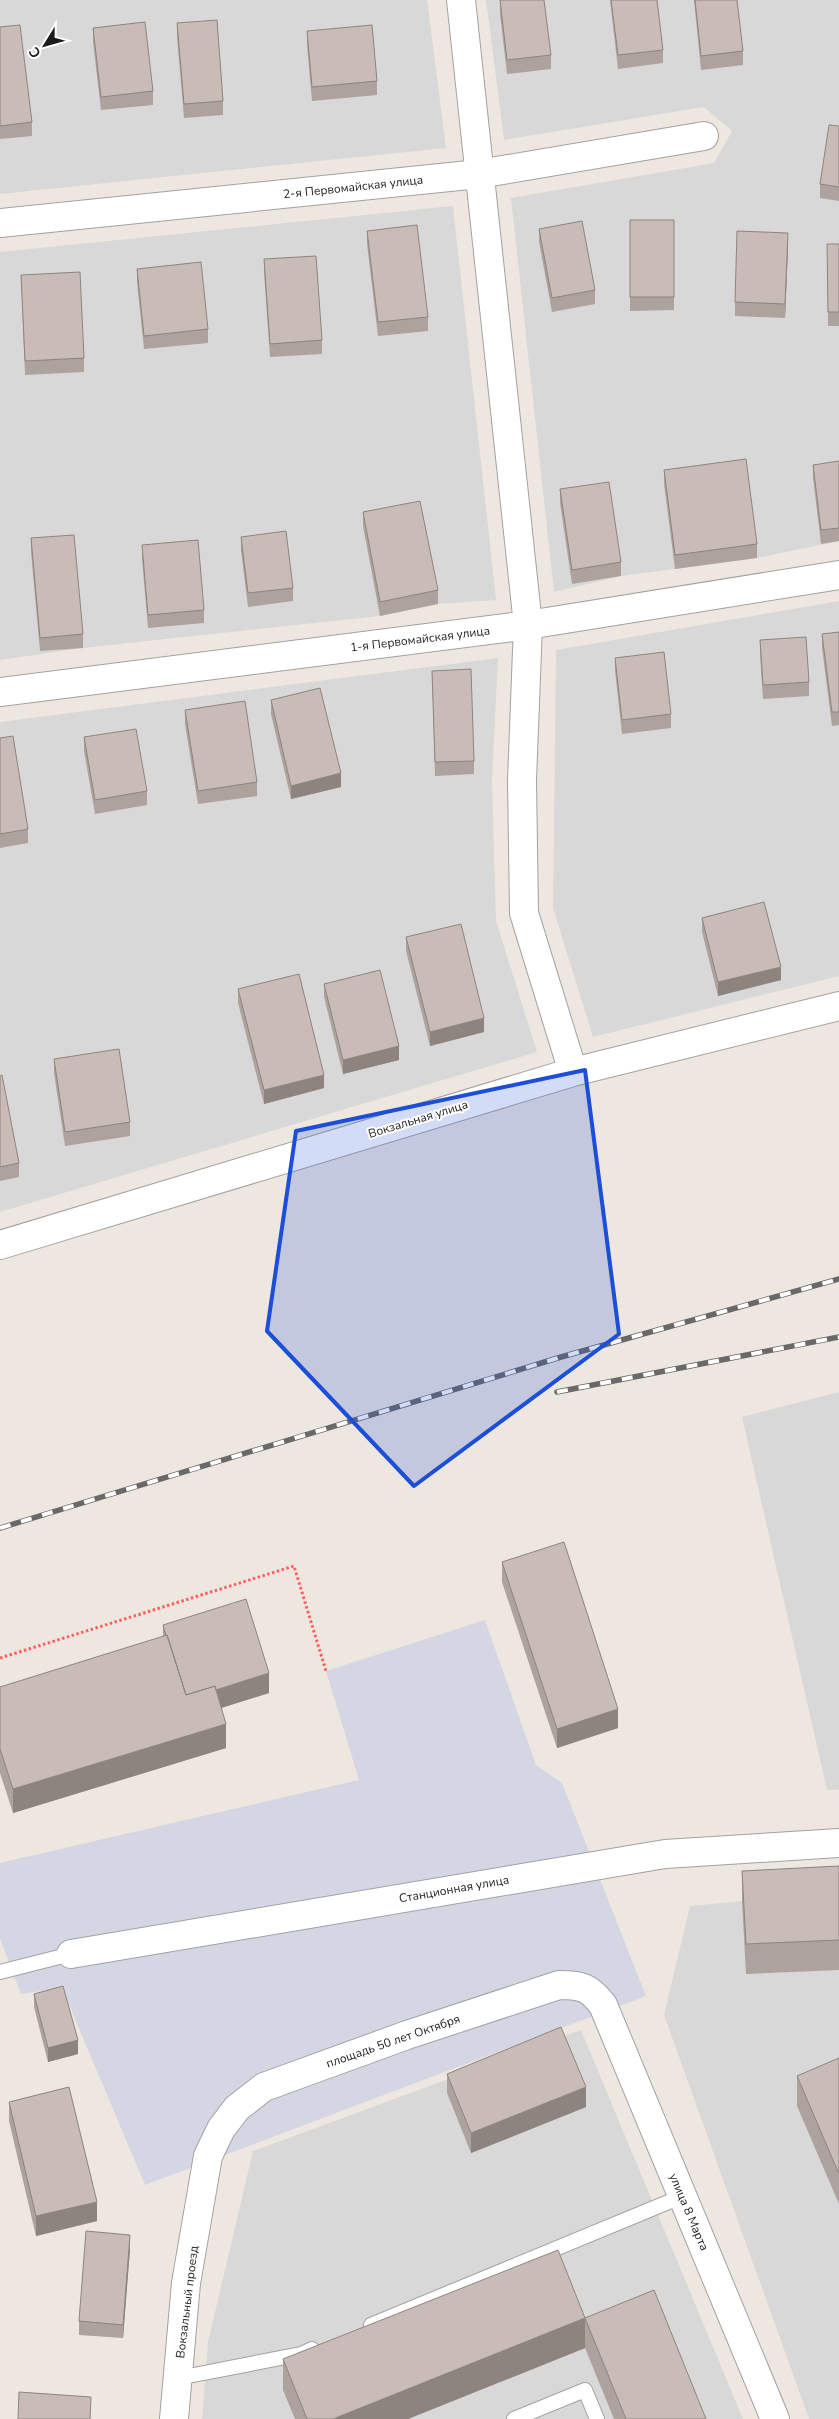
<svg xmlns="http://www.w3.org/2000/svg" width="839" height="2419" font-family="'Nunito Sans',sans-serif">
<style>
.residential{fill:#d9d8d8}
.plaza{fill:#d4d6e3}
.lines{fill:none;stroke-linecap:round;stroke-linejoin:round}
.service-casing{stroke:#a2a2a2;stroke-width:16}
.minor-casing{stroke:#a2a2a2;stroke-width:30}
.tertiary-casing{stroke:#a2a2a2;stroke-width:30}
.path{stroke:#ff5f61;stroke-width:3;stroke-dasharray:2.5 2.5;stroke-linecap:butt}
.service{stroke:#fff;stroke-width:14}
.minor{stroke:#fff;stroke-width:28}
.tertiary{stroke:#fff;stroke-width:28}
.rail-casing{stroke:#696969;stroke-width:5.5}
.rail{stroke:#fff;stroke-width:4;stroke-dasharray:11;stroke-linecap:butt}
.wall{fill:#ada29d}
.shaded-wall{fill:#8d847f}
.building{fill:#c9bcb6;stroke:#8d847f}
.marked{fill:#1d4ed8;fill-opacity:0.2;stroke:#1d4ed8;stroke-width:4;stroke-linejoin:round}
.labels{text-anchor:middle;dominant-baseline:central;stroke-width:4;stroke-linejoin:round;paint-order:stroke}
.street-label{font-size:12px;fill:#1b1b1b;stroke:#fff}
</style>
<rect width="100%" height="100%" fill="#ede7e0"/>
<path class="residential" d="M0,0H427L446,148L0,194Z
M486,0H839V541L757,558L621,576L554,592L511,198L714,163L732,131L704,107L504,140Z
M453,206L496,600L438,604L380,616L83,648L0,660V252Z
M839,601V976L593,1037L553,908L556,650Z
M498,658L492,779L496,921L537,1052L0,1212V722Z
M839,1392V1790H827L742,1417Z
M839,1892V2419H809L664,2015L690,1906Z
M581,2030L743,2419H202L208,2342L253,2151Z"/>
<path class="plaza" d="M485,1620L536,1765L562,1783L646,1996L145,2185L62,1988L21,1994L0,1939V1863L359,1780L326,1671Z"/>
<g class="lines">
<defs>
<path id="service" d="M0,1972L71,1954
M371,2325L683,2196
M178,2378L301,2354L312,2349
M514,2419L585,2390L597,2419"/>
<path id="minor" d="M461,0L528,625L522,780L524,913L573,1072
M0,223L479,174L704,136
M0,692L528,625L839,575
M0,1245L573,1072L839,1006
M71,1954L665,1854L839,1843"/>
<path id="tertiary" d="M174,2419L186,2283L208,2156L221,2129L237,2108L264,2087L407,2035L559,1985C582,1985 589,1987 603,2005L775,2419"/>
</defs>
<use href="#service" class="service-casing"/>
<use href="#minor" class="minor-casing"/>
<use href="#tertiary" class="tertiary-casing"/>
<path class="path" d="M0,1658L294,1566L326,1671"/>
<use href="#service" class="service"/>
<use href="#minor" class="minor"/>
<use href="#tertiary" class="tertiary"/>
<defs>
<path id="rail" d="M557,1392L839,1337
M0,1528L561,1357L839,1279"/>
</defs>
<use href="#rail" class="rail-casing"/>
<use href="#rail" class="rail"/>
</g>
<path class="wall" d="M500,0L551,55V69L507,74L500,14Z
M610,0H657L663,50V63L618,69Z
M694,0H737L743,51V65L701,70Z
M177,23L223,101V115L184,118L177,37Z
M0,27L32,122V136L0,139Z
M93,28L153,91V105L101,110L93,42Z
M307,31L377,81V95L312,101L307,45Z
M839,126V201L820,198V184Z
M630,220H674V310L630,311Z
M539,229L595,290V304L552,312L539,242Z
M367,231L428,317V331L378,336L367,244Z
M827,244H839V326H828Z
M788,247L785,318L735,316V302Z
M264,259L322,340V354L270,357L264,272Z
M137,269L208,329V343L144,349L137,282Z
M21,275L84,358V372L25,375Z
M839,461V541L821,544L813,478V465Z
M664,470L757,544V558L675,569L664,484Z
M560,489L621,562V576L572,584L560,503Z
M363,512L438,590V604L380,616L363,526Z
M241,537L293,588V601L248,607L241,551Z
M31,538L83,634V648L40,651L31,552Z
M142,545L204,610V623L148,628L142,559Z
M839,632V725L832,726L822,648V634Z
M760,640L809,682V696L763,699L760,654Z
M615,658L671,714V728L622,734L615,671Z
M432,671L474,761V774L435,776Z
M271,700L341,787L291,799L271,714Z
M185,710L257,782V796L198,804L185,724Z
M84,737L147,791V805L95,814L84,751Z
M0,738L28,829V843L0,848Z
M702,918L781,980L718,996L702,932Z
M406,937L484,1032L430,1046L406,951Z
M324,984L399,1060L343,1074L324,997Z
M238,989L324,1088L264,1104L238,1003Z
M54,1059L130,1122V1136L65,1146L54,1073Z
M0,1076L19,1163V1177L0,1181Z
M502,1562L618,1728L557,1748L502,1582Z
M163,1625L269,1693L221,1708L226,1748L13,1813L0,1773V1687L163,1637Z
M839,1866V1970L746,1974L742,1901V1871Z
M34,1994L78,2054L48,2062L34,2007Z
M839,2058V2204L797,2106V2076Z
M447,2074L586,2107L471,2153L447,2093Z
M9,2102L97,2221L36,2236L9,2121Z
M130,2249L123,2338L79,2335V2321Z
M585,2318L706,2419H614L585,2348L408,2419H295L283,2390V2359Z"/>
<path class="shaded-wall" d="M788,233V247L785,318V304Z
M341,773V787L291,799V786Z
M781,967V980L718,996V982Z
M484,1018V1032L430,1046V1032Z
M399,1046V1060L343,1074V1060Z
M324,1075V1088L264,1104V1090Z
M269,1673V1693L186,1719V1699Z
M618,1709V1728L557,1748V1729Z
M226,1724V1748L13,1813V1789Z
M78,2040V2054L48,2062V2048Z
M586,2087V2107L471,2153V2133Z
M97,2202V2221L36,2236V2216Z
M130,2235V2249L123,2338V2325Z
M585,2318V2348L408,2419H333Z"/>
<path class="building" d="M500,0H544L551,55L507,60Z
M611,0H657L663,50L618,55Z
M695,0H737L743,51L701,56Z
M217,20L223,101L184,104L177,23Z
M145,22L153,91L101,97L93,28Z
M20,25L32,122L0,126V27Z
M372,25L377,81L312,87L307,31Z
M829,125L839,126V187L820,184Z
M630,220H674V297H630Z
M582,221L595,290L552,298L539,229Z
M417,225L428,317L378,322L367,231Z
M737,231L788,233L785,304L735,302Z
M827,244H839V312H828Z
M316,256L322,340L270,344L264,259Z
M201,262L208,329L144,336L137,269Z
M80,272L84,358L25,361L21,275Z
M746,459L757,544L675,555L664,470Z
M839,461V528L821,530L813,465Z
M609,482L621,562L572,570L560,489Z
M420,501L438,590L380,602L363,512Z
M286,531L293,588L248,593L241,537Z
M74,535L83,634L40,638L31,538Z
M198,540L204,610L148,615L142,545Z
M839,632V712H832L822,634Z
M806,637L809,682L763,685L760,640Z
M664,652L671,714L622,720L615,658Z
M471,669L474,761L435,762L432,671Z
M320,688L341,773L291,786L271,700Z
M245,701L257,782L198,791L185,710Z
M136,729L147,791L95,800L84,737Z
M13,736L28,829L0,834V738Z
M764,902L781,967L718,982L702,918Z
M461,924L484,1018L430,1032L406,937Z
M380,970L399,1046L343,1060L324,984Z
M299,974L324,1075L264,1090L238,989Z
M119,1049L130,1122L65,1132L54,1059Z
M2,1075L19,1163L0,1167V1076Z
M564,1542L618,1709L557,1729L502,1562Z
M246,1599L269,1673L216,1690L215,1686L186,1695L167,1635L166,1636L163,1625Z
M167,1635L186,1695L215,1686L226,1724L13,1789L0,1749V1687Z
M839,1866V1940L746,1944L742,1871Z
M63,1986L78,2040L48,2048L34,1994Z
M561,2027L586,2087L471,2133L447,2074Z
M839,2058V2174L797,2076Z
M69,2087L97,2202L36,2216L9,2102Z
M86,2231L130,2235L123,2325L79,2321Z
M558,2250L585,2318L333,2419H307L283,2359Z
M654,2290L706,2419H626L585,2318Z
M19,2392L91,2397L90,2419H18Z"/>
<path class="marked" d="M585,1070L619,1334L414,1486L267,1331L296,1131Z"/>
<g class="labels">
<g class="street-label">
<text transform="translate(353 187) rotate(-6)">2-я Первомайская улица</text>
<text transform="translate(420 639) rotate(-7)">1-я Первомайская улица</text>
<text transform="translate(418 1119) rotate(-17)">Вокзальная улица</text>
<text transform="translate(454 1889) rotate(-10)">Станционная улица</text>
<text transform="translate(393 2041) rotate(-19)">площадь 50 лет Октября</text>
<text transform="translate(689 2212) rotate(67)">улица 8 Марта</text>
<text transform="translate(187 2302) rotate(-83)">Вокзальный проезд</text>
</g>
</g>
<g transform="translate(45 45) rotate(233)" stroke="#ffffff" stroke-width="4" paint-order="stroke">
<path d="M0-4L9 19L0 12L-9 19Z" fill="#1b1b1b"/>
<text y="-8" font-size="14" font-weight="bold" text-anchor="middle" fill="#1b1b1b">С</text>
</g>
</svg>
